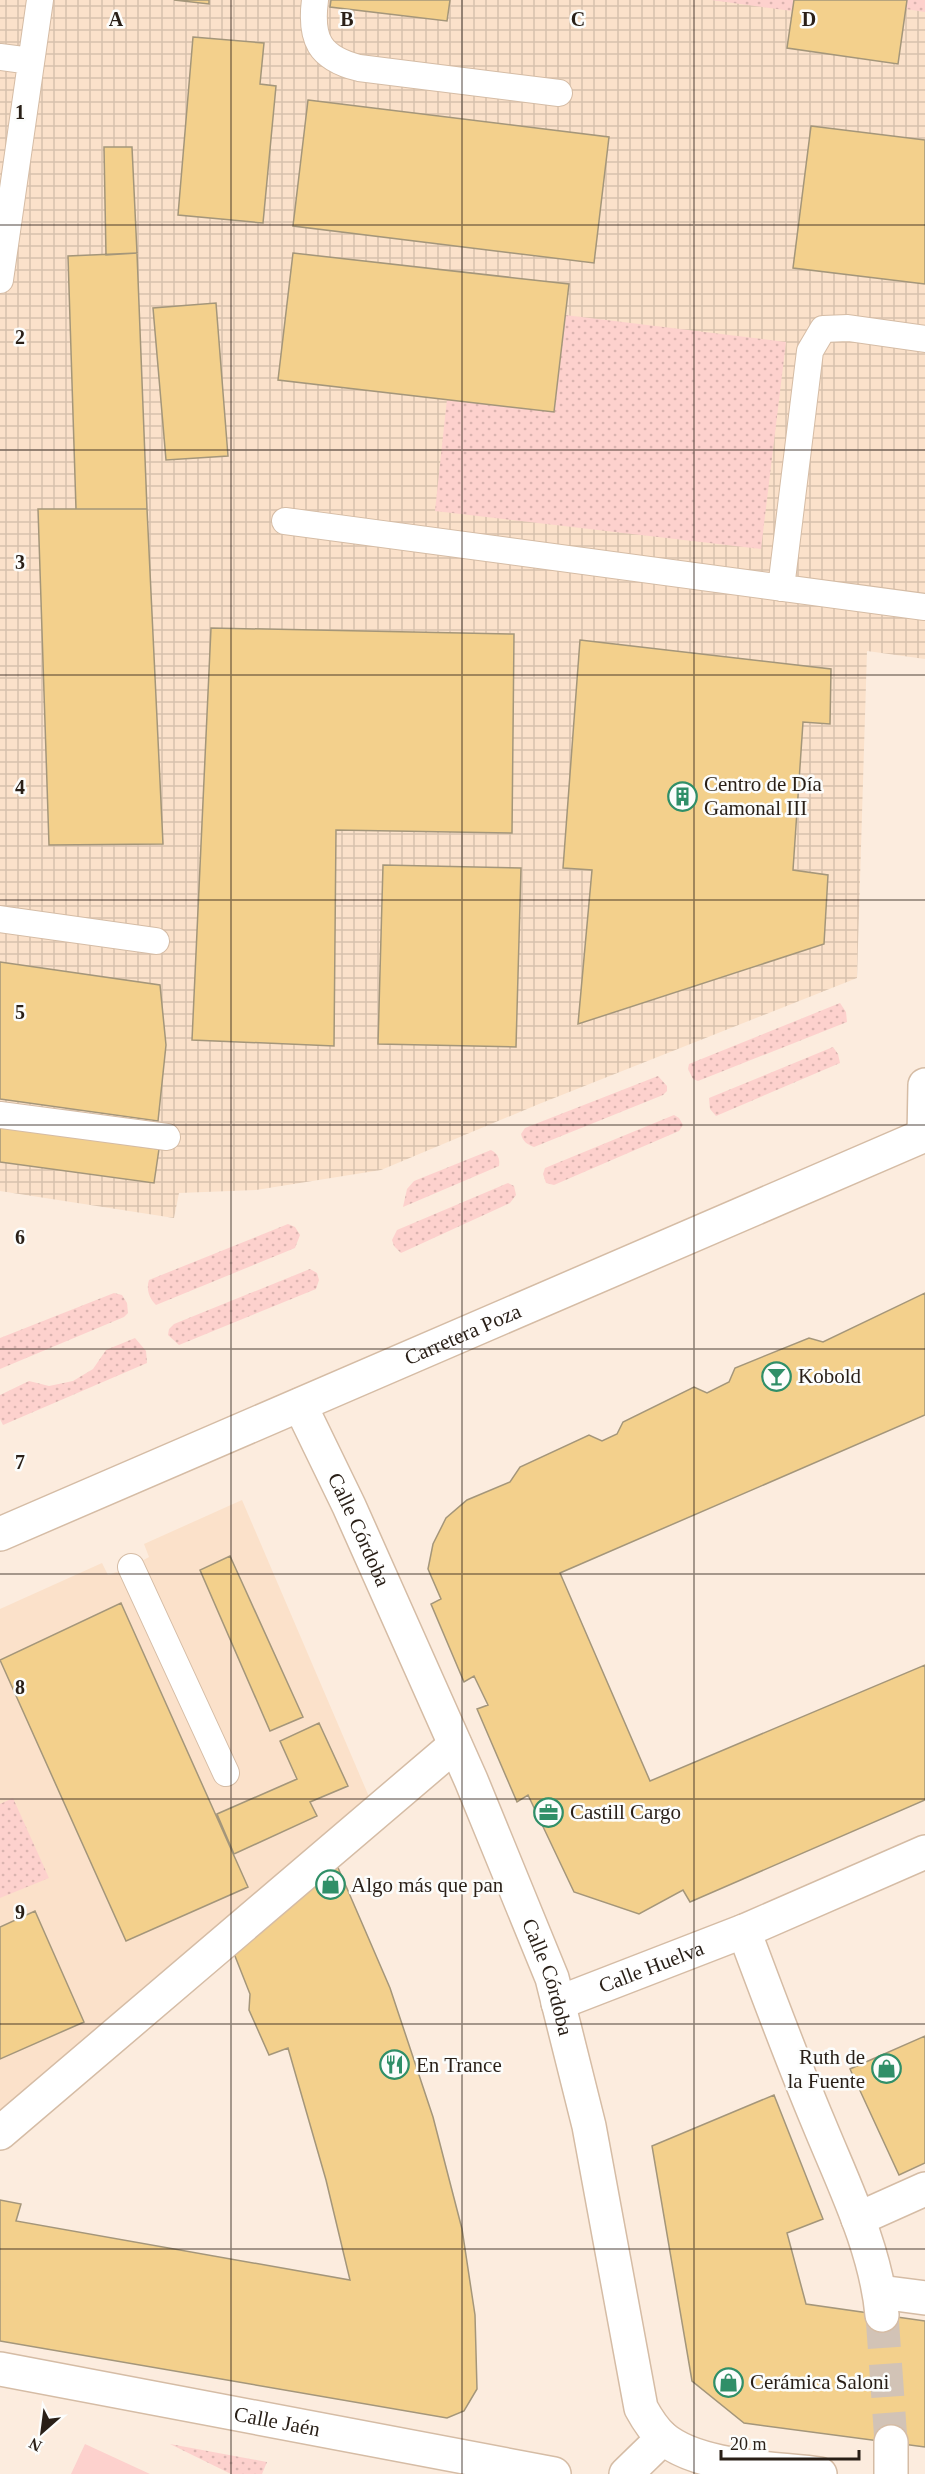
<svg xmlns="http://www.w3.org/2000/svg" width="925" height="2474" font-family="Georgia,serif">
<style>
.built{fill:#fbe1ca}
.industrial{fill:url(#industrial-grid)}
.green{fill:url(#green-dots)}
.pitch{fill:#fdd1cd}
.building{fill:#f3d08c;stroke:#a4967a;stroke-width:1.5}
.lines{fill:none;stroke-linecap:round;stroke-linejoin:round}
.street-tunnel{stroke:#d2c3b6;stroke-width:33;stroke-dasharray:33 16;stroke-linecap:butt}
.lane-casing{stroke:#d5bca5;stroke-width:28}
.street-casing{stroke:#d5bca5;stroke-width:36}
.lane{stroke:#fff;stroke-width:26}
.street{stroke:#fff;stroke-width:33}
.grid{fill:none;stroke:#291f17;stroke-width:1.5;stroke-opacity:0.55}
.labels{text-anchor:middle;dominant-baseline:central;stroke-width:5;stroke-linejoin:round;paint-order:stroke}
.poi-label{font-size:21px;fill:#291f17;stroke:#fcfdfc;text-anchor:start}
.street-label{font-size:21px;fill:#291f17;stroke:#fcfdfc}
.grid-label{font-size:20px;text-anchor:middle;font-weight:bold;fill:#291f17;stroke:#fcfdfc;stroke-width:5;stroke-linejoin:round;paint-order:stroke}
</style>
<defs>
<pattern id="industrial-grid" width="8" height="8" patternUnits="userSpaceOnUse" patternTransform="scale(1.5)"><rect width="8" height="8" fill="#fbe1ca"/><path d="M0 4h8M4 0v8" fill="none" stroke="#d7c1ad"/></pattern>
<pattern id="green-dots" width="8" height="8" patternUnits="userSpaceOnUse" patternTransform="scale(1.5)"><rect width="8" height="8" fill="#fdd1cd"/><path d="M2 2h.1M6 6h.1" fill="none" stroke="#d9b3af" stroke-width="1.8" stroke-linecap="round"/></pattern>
</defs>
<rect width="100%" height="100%" fill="#fcecde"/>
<path class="built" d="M242,1500L370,1799L147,1984L0,2112V1609L102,1563L108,1575L131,1567L149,1557L144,1544Z"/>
<path class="industrial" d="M0,0H925V659L867,651L857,978L539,1104L381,1170L256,1190L179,1193L174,1218L0,1191Z"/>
<path class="green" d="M711,0H794L792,11Z
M907,0H925V12L906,9Z
M565,315L786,342L761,549L435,511L447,399Z
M840,1003L846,1012L847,1022L698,1081L693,1079L688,1069L689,1064Z
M833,1047L838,1054L840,1063L716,1116L710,1109L709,1098Z
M658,1076L667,1086V1091L663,1095L534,1147C527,1144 523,1142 521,1134L525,1128Z
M674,1115L679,1118L683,1125L679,1131L554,1185L546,1183L543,1174L545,1168Z
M491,1150C498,1154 500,1158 499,1166L403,1207L407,1189L414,1181Z
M508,1183L514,1186L516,1195L510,1203L401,1253L394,1246L392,1240L397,1230Z
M288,1224L295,1227L300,1235L295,1248L156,1305C149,1298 146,1289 149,1280Z
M310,1269L317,1273L319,1280L316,1289L179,1345L168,1335L169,1329L174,1324Z
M114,1293L122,1295L127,1303L128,1313L124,1317L0,1369V1338Z
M135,1338L146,1351L147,1363L3,1425L0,1419V1395L29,1381L49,1386L73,1381L93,1369L106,1350Z
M13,1798L49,1878L0,1898V1804Z
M170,2444L267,2462L262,2474H231Z"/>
<path class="pitch" d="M85,2444L150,2474H71Z"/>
<path class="building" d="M174,0H209V4Z
M331,0H450L447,21L330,7Z
M794,0H907L898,64L787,48Z
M193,37L264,43L260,84L276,86L263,223L178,215Z
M308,100L609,137L594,263L293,226Z
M811,126L925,140V284L793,268Z
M104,147H132L137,253L106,255Z
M137,253L147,509H76L68,256Z
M293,253L569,284L554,412L278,380Z
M216,303L228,456L166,460L153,308Z
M38,509H147L163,844L49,845Z
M211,628L514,634L512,833L336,830L334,1046L192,1040Z
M580,640L831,669L830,724L803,722L793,870L828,875L824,944L578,1024L592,870L563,868Z
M383,865L521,868L516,1047L378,1044Z
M0,962L160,985L166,1045L158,1121L0,1099Z
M0,1127L159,1149L154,1183L0,1162Z
M925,1293V1415L560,1573L650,1781L925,1665V1800L690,1902L683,1890L639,1914L574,1892L528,1795L517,1802L477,1709L488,1705L474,1676L464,1682L431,1604L441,1599L428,1569L433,1544L446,1518L467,1500L510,1482L520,1467L589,1435L602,1441L617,1434L623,1422L694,1387L707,1393L729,1382L735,1368L809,1338L823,1342Z
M230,1556L303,1717L270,1731L200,1570Z
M121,1603L248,1887L126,1941L0,1660Z
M319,1723L348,1786L310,1802L317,1816L234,1854L217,1814L297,1779L280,1741Z
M336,1863L390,1988L433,2117L462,2229L475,2315L477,2389L464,2411L447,2418L0,2341V2200L21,2204L16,2221L350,2280L326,2180L288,2048L269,2055L249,2010L250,1994L233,1951Z
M35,1911L84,2022L0,2059V1927Z
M925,2036V2163L899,2175L850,2069Z
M774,2095L823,2219L787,2233L806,2304L925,2321V2447L744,2423L692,2381L652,2146Z"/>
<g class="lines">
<path class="street-tunnel" d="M882,2315L891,2442"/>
<defs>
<path id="lane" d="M315,0C310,39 319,58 359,68L559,93
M0,57L31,61
M0,280L40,0
M285,521L925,607
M781,588L810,351L823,329L848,328L925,339
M0,919L156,941
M0,1115L167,1137
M131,1567L226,1773"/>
<g id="street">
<path d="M924,1136L925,1085"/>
<path id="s1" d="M300,1405L349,1506L471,1780L552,1978L589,2126L641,2408C647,2419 654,2430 663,2438C699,2468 774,2468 820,2474"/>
<path id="s2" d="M0,1534L925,1135"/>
<path d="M744,1931C768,1995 792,2060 819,2124C844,2185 876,2249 882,2315"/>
<path id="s3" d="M558,2003L744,1931L925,1852"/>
<path d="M0,2133L455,1745"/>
<path d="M858,2219L925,2189"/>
<path d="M880,2292L925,2298"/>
<path id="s4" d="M0,2369L554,2474"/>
<path d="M626,2474L663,2438"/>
<path d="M891,2474V2442"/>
</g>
</defs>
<use href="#lane" class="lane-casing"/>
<use href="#street" class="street-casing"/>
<use href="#lane" class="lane"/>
<use href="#street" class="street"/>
</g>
<path class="grid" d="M231,0V2474M462,0V2474M694,0V2474M0,225H925M0,450H925M0,675H925M0,900H925M0,1125H925M0,1349H925M0,1574H925M0,1799H925M0,2024H925M0,2249H925"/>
<defs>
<symbol id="building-ring" viewBox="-11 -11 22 22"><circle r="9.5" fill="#fcfdfc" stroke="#308f68" stroke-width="1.5"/><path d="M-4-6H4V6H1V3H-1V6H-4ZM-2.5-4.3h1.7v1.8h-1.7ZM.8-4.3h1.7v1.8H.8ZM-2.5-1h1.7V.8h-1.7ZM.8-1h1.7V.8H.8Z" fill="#308f68"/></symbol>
<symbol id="bar-ring" viewBox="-11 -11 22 22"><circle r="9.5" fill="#fcfdfc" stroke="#308f68" stroke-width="1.5"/><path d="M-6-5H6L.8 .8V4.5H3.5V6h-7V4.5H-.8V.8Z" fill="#308f68"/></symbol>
<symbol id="office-ring" viewBox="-11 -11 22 22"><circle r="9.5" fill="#fcfdfc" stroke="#308f68" stroke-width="1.5"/><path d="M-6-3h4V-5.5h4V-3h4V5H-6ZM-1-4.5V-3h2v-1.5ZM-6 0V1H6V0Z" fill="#308f68"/></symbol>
<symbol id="shop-ring" viewBox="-11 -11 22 22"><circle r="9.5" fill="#fcfdfc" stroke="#308f68" stroke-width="1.5"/><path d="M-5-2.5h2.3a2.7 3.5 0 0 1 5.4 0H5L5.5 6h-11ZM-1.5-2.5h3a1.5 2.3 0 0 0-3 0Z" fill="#308f68"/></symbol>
<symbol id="restaurant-ring" viewBox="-11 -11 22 22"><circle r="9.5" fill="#fcfdfc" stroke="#308f68" stroke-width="1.5"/><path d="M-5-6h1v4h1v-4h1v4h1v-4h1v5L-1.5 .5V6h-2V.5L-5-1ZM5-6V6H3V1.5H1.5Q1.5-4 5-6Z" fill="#308f68"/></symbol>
</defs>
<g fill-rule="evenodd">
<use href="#building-ring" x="666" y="780" width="33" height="33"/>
<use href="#bar-ring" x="760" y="1360" width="33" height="33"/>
<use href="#office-ring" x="532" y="1796" width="33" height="33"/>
<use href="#shop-ring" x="314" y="1868" width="33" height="33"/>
<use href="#restaurant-ring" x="378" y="2048" width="33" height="33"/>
<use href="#shop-ring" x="870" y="2052" width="33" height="33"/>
<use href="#shop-ring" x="712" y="2366" width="33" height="33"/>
</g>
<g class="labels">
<g class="poi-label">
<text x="704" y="784">Centro de Día<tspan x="704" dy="24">Gamonal III</tspan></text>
<text x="798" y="1376">Kobold</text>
<text x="570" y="1812">Castill Cargo</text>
<text x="351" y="1885">Algo más que pan</text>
<text x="865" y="2057" text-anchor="end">Ruth de<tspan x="865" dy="24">la Fuente</tspan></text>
<text x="416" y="2065">En Trance</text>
<text x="750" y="2382">Cerámica Saloni</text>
</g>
<g class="street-label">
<text stroke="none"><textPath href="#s2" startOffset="504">Carretera Poza</textPath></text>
<text stroke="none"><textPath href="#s1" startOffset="138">Calle Córdoba</textPath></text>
<text stroke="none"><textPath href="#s3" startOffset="100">Calle Huelva</textPath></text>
<text stroke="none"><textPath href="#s1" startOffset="624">Calle Córdoba</textPath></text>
<text stroke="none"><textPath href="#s4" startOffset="282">Calle Jaén</textPath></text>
</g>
</g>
<g class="grid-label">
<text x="116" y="26">A</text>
<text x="347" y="26">B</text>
<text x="578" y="26">C</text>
<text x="809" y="26">D</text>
<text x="20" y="119">1</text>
<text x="20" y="344">2</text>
<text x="20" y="569">3</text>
<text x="20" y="794">4</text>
<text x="20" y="1019">5</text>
<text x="20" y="1244">6</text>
<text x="20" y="1469">7</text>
<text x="20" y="1694">8</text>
<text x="20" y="1919">9</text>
</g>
<g transform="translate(42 2432) rotate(208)" stroke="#fcfdfc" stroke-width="4.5" paint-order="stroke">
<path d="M0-4.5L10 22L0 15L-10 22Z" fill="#291f17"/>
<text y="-9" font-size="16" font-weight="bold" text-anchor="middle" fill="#291f17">N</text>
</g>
<path d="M721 2450v9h138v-9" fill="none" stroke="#291f17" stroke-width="3"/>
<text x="730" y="2450" font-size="18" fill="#291f17" stroke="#fcfdfc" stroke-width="4.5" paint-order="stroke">20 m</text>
</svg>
